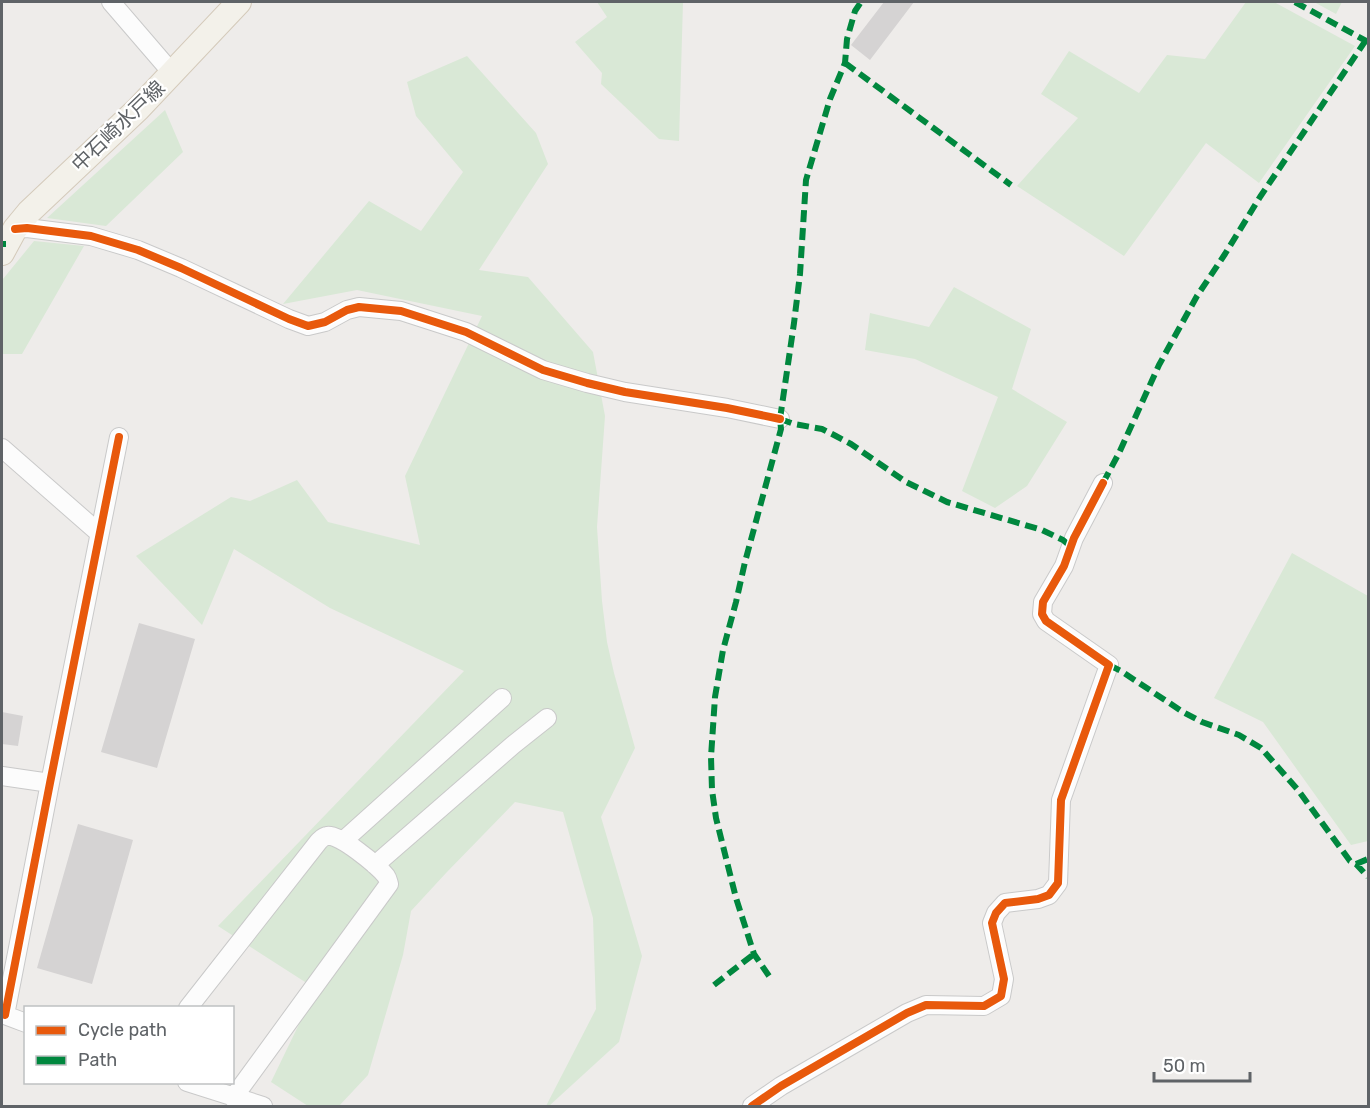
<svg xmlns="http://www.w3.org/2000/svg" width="1370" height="1108" font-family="Rubik,'Noto Sans JP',sans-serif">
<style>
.green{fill:#d9e8d6}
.building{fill:#d5d3d3}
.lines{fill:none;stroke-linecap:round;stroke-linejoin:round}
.minor-casing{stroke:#c9c9c9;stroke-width:20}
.major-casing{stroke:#d4caba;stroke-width:26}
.minor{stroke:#fcfcfc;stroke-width:18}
.major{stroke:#f3f1ea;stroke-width:24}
.quiet{stroke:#00873e;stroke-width:6;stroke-dasharray:12 6;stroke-linecap:butt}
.cycleway-casing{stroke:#fff;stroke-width:11}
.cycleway{stroke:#e8590c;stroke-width:8}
.labels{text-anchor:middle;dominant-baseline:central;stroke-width:4.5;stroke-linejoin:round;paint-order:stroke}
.street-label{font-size:20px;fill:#5f6367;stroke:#fff}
</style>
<rect width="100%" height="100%" fill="#eeecea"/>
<path class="green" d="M597,2H683L679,141L659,139L601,84L602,73L575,42L607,17Z
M1246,2H1274L1355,46L1259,183L1206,143L1124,256L1017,186L1078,118L1041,94L1069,51L1139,93L1167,55L1205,59Z
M1314,2H1342L1336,14Z
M467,56L536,133L548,164L479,270L528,277L593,352L605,416L597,527L602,601L607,642L614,673L635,748L601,817L642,956L619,1042L549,1106H546L596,1009L593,918L563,812L515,802L446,873L411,911L403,955L368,1075L339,1106H308L271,1082L316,989L218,926L464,671L330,608L234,549L202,625L136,556L231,497L250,501L297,480L328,522L420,545L405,476L482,316L357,290L283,304L369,201L421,231L463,172L416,116L407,82Z
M165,110L183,152L106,226L47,218Z
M34,241L84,246L22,354H2V287L3,279Z
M954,287L1031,329L1012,389L1067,422L1027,486L995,508L962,491L998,397L915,359L865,350L870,313L929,327Z
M1292,553L1368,596V841L1351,845L1263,722L1214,698Z"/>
<path class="building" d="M884,2H914L870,60L851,45Z
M139,623L195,639L157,768L101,752Z
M2,712L23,716L18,746L2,744Z
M78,824L133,840L92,984L37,968Z"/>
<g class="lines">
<defs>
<path id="minor" d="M111,2L173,74
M15,229L27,228L91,236L138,250L181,268L289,319L308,326L325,322L347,310L359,307L401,311L466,332L543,370L587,383L625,392L727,408L780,419
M2,448L99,533
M2,776L50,783
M343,841L502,698
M375,865L513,745L547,718
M188,1008L319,841C321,839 324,836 327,836C339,833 378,866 386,876C388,879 388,881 389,884L233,1098
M2,1014L26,1023
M5,1015L50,783L119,437
M187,1082L263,1106
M752,1106L781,1086L907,1013L926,1005L984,1006L1001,996L1004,979L992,923L996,913L1005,903L1038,899L1049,895L1058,883L1061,800L1109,665L1046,621L1042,614L1043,602L1064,566L1074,538L1103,483"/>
<path id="major" d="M2,253L15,229L29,212L138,109L239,2"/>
</defs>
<use href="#minor" class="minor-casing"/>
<use href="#major" class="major-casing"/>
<use href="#minor" class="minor"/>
<use href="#major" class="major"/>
<path class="quiet" d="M1295,2L1368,42
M845,63L1011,185
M2,244H6
M780,419L794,424L822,429L834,435L851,444L906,482L947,502L1042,530L1063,540L1070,546
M1103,483L1119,453L1159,365L1197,296L1225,254L1260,197L1366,40
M1109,665L1121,671L1183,712L1202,722L1239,735L1261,748L1298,790L1350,861L1356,864L1368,877
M1356,864L1368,859
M769,976L754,954L736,898L716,818L712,790L711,757L715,697L723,650L736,602L745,562L781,429L780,419L794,323L800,274L806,180L830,99L845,63L847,39L855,11L861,2
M714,985L754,954"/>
<defs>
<path id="cycleway" d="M15,229L27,228L91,236L138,250L181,268L289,319L308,326L325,322L347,310L359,307L401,311L466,332L543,370L587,383L625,392L727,408L780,419
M2,1014L5,1015L50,783L119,437
M752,1106L781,1086L907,1013L926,1005L984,1006L1001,996L1004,979L992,923L996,913L1005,903L1038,899L1049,895L1058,883L1061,800L1109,665L1046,621L1042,614L1043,602L1064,566L1074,538L1103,483"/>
</defs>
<use href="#cycleway" class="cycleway-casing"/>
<use href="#cycleway" class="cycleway"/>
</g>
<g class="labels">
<g class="street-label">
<text transform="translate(118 126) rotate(-44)">中石崎水戸線</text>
</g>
</g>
<rect width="1370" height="1108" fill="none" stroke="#5f6367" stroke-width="6"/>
<rect x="24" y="1006" width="210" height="78" fill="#ffffff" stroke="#bfc1c2" stroke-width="1.5"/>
<rect x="36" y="1026" width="30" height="9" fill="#e8590c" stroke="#bfc1c2" stroke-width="1.5"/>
<text x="78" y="1036" font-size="18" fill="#5f6367">Cycle path</text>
<rect x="36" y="1056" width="30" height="9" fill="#00873e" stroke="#bfc1c2" stroke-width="1.5"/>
<text x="78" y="1066" font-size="18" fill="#5f6367">Path</text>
<path d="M1154 1072v9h96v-9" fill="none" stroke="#5f6367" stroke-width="3"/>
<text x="1163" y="1072" font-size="18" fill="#5f6367" stroke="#ffffff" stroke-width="4.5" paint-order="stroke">50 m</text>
</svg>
